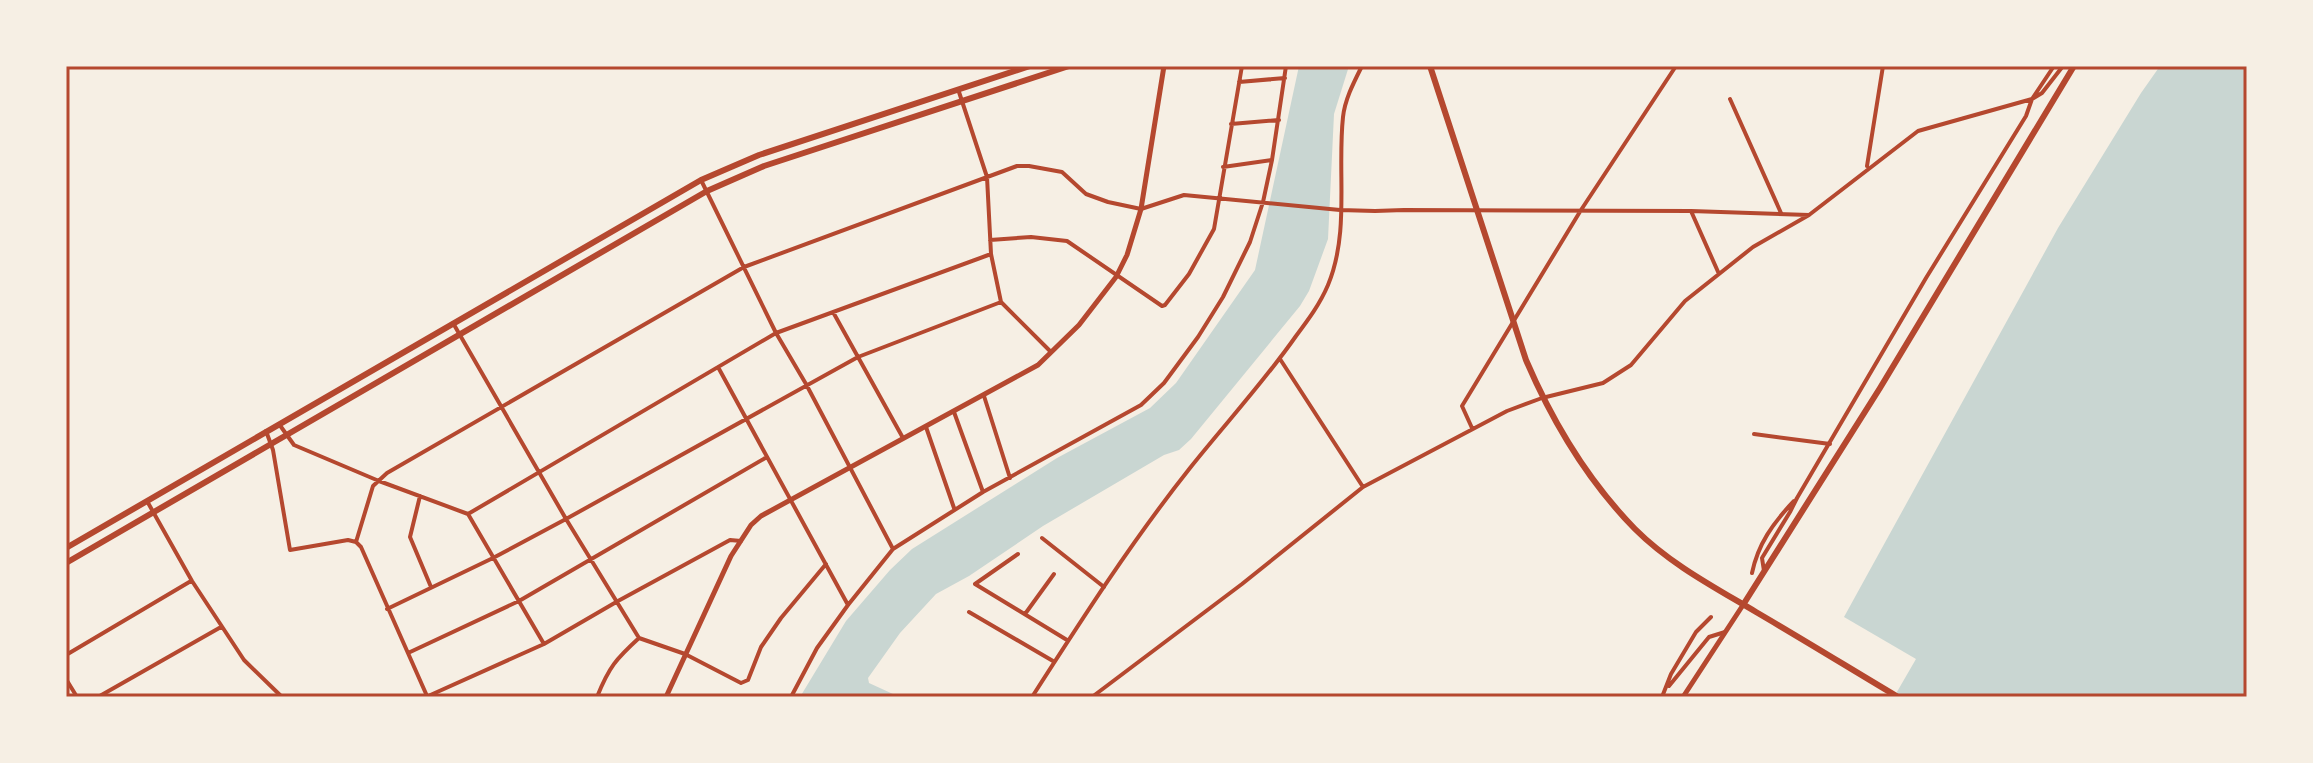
<svg xmlns="http://www.w3.org/2000/svg" width="2313" height="763" font-family="Cabin,sans-serif">
<style>
.water{fill:#c9d6d2}
.lines{fill:none;stroke-linecap:round;stroke-linejoin:round}
.minor{stroke:#b5482f;stroke-width:4}
.tertiary{stroke:#b5482f;stroke-width:5}
.secondary{stroke:#b5482f;stroke-width:6}
.neatline{fill:none;stroke:#b5482f;stroke-width:3}
</style>
<rect width="100%" height="100%" fill="#f6efe4"/>
<path class="water" d="M1299,66H1349L1334,114L1328,239L1309,291L1300,306L1191,439L1179,450L1164,455L1043,526L969,576L936,594L900,633L868,678L869,683L893,694L892,697H800L846,621L890,570L912,549L1057,458L1150,408L1176,383L1255,270Z
M2160,66H2247V697H1894L1916,659L1844,617L2058,228L2141,93Z"/>
<g class="lines">
<path class="minor" d="M1239,82L1285,78
M958,89L987,177L991,254L1001,302L1051,352
M1730,99L1781,213
M1231,124L1279,120
M1867,166L1883,66
M1223,167L1272,160
M701,180L776,333L806,384L893,549
M1691,211L1719,274
M990,240L1031,237L1067,241L1162,306L1165,305L1189,274L1214,229L1242,66
M453,323L566,519L639,638L685,654L741,683L748,680L761,647L781,618L826,564
M1280,359L1363,487
M718,367L848,605L893,549L983,492L1141,405L1164,383L1198,337L1223,297L1250,242L1263,202L1272,160L1286,66
M984,396L1010,478
M954,412L983,492
M279,424L294,445L379,481L468,514L544,644
M926,427L954,508
M1472,428L1462,406L1581,210L1676,66
M266,431L273,450L290,550L348,540L356,542
M1754,434L1830,444
M903,438L858,357L1001,302
M420,496L410,537L431,587
M147,501L192,581L244,660L282,697
M468,514L776,333L991,254
M1042,538L1104,587
M1018,554L975,584L1067,640
M1764,571L1762,558L1790,512L1797,498L1926,278L2026,116L2032,99L2054,66
M1752,573C1758,544 1773,523 1794,501
M387,609L493,558L566,519L858,357L833,312
M969,612L1053,661
M1025,614L1054,574
M408,653L519,601L767,457
M66,655L191,581
M66,679L77,697
M1669,686L1709,637L1725,632
M427,696L361,547L356,542L373,486L387,473L744,267L1017,166H1029L1062,172L1086,194L1108,202L1141,209L1184,195L1340,210L1375,211L1404,210L1691,211L1809,215
M98,697L221,627
M426,697L544,644L618,601L730,540L741,541
M597,697C609,667 616,659 639,638
M791,697L817,648L848,605
M1032,697C1082,619 1132,541 1190,468C1225,424 1264,382 1296,336C1308,320 1320,304 1328,285C1350,232 1337,172 1343,117C1345,99 1354,82 1362,66
M1092,697L1242,584L1363,487L1507,411L1542,398L1603,383L1631,365L1685,301L1753,247L1809,215L1918,131L2032,99L2042,93L2063,66
M1662,697L1671,674L1696,632L1711,617"/>
<path class="tertiary" d="M666,697L731,556L751,525L761,516L1038,365L1079,325L1116,277L1127,255L1141,209L1164,66
M1683,697L1743,605"/>
<path class="secondary" d="M1430,66L1526,360C1553,423 1587,480 1635,529C1670,564 1714,587 1756,612C1804,640 1851,669 1898,697
M66,548L701,180L759,155L1030,66
M66,563L707,191L764,166L1069,66
M1743,605L1880,388L2074,66"/>
</g>
<rect width="2313" height="763" fill="none" stroke="#f6efe4" stroke-width="136"/>
<rect x="68" y="68" width="2177" height="627" class="neatline"/>
</svg>
